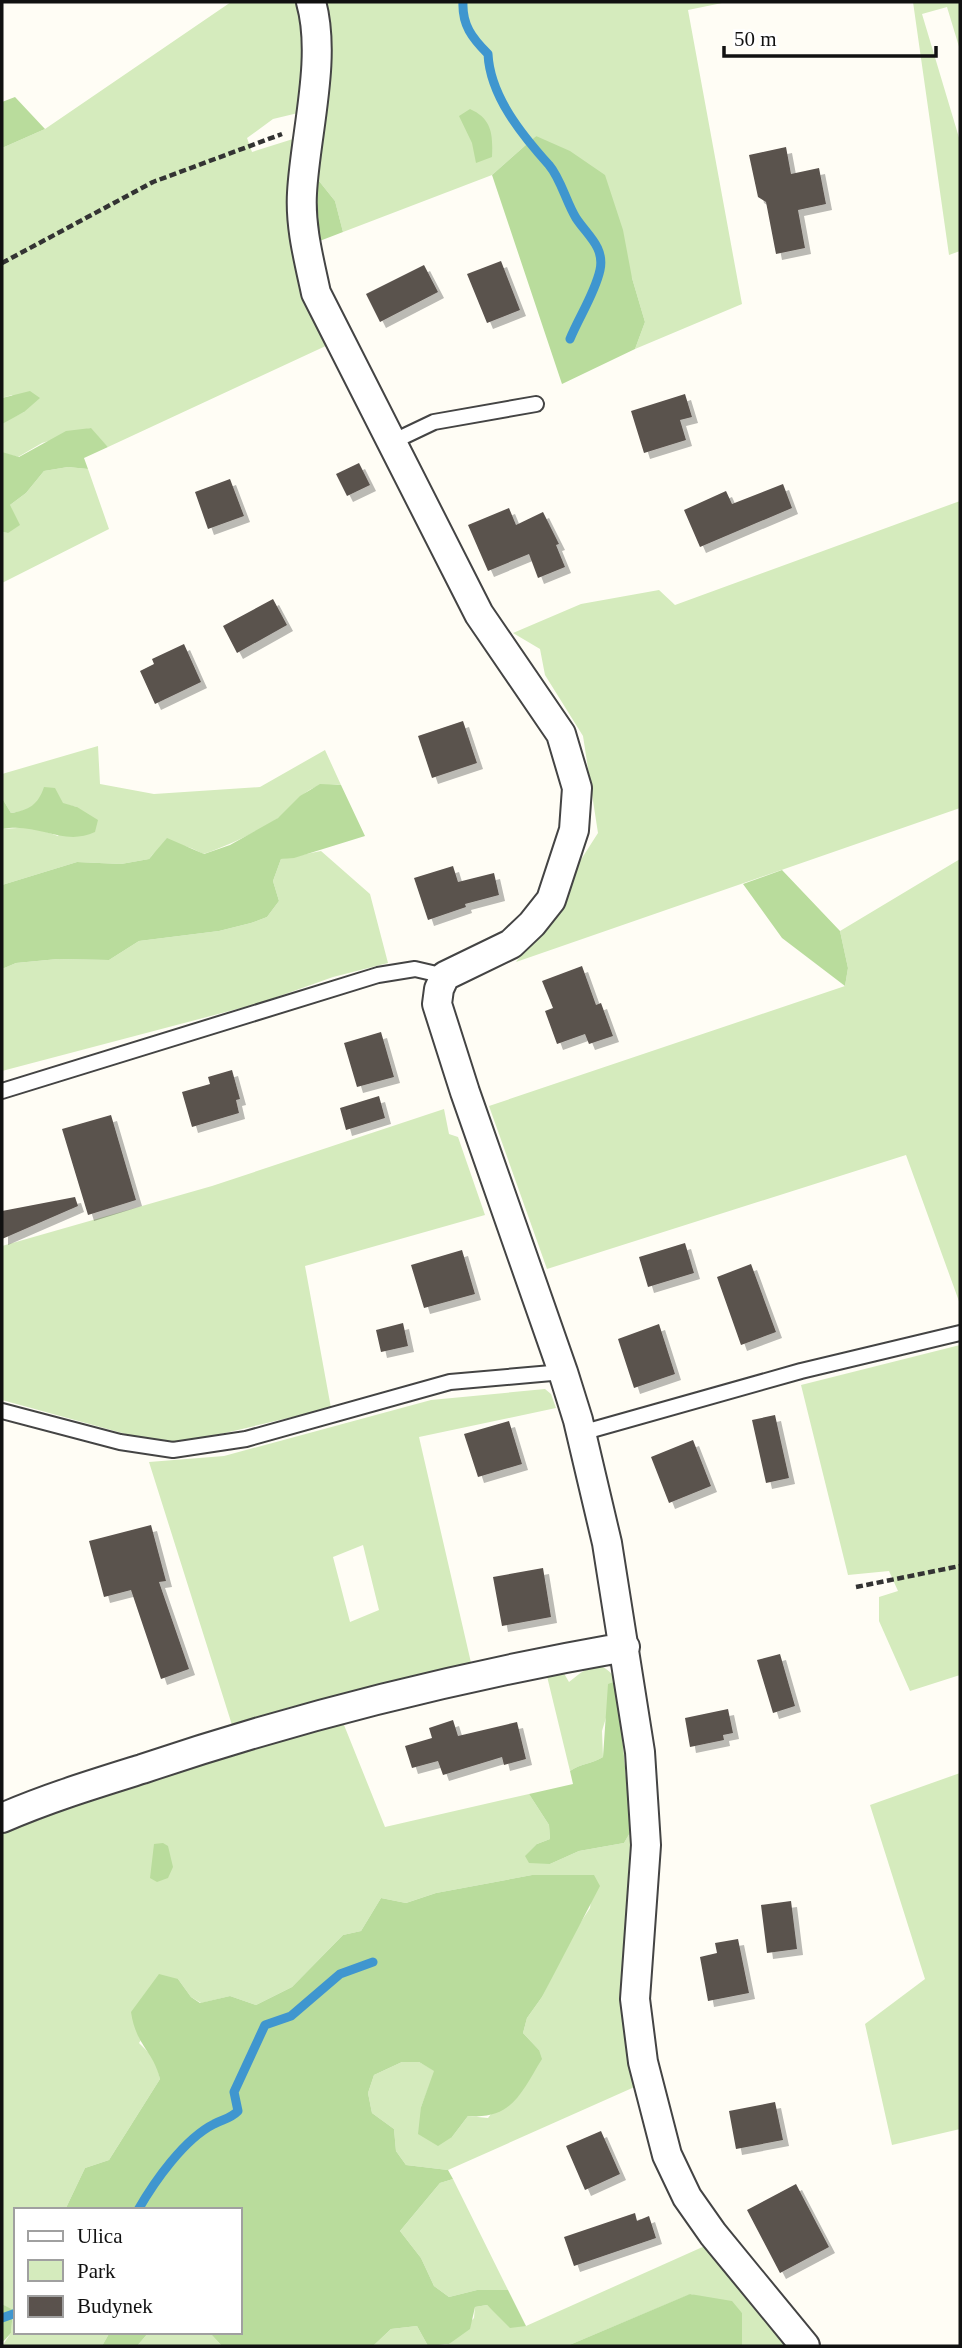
<svg xmlns="http://www.w3.org/2000/svg" width="962" height="2348" font-family="Georgia,serif">
<style>
.green{fill:#d5ebbd;fill-rule:evenodd}
.forest{fill:#b9dc9c}
.lines{fill:none;stroke-linecap:round;stroke-linejoin:round}
.stream{stroke:#3f96cf;stroke-width:9}
.building{fill:#5a524d;filter:url(#shadow)}
.service-casing{stroke:#444;stroke-width:18}
.minor-casing{stroke:#444;stroke-width:32}
.path{stroke:#333;stroke-width:4.5;stroke-dasharray:7 3.5;stroke-linecap:butt}
.service{stroke:#fff;stroke-width:14}
.minor{stroke:#fff;stroke-width:28}
</style>
<defs>
<filter id="shadow"><feDropShadow dx="6" dy="6" stdDeviation="0" flood-color="#0004"/></filter>
</defs>
<rect width="100%" height="100%" fill="#fffdf5"/>
<path class="green" d="M231,2H302L305,28L298,113L273,119L247,138L252,152L293,139L294,232L330,344L108,447L90,428L42,443L18,457L3,453V422L24,412L12,395L2,398V148L45,129Z
M326,2H727L688,10L742,304L635,349L645,322L632,278L536,136L492,175L343,232L335,201L315,176L324,105Z
M913,2H960V50L947,7L922,14L960,141V251L949,255Z
M68,467L88,469L109,529L2,583V532L8,533L10,505L26,493L44,471Z
M960,501V808L516,962L566,897L573,872L598,833L583,736L545,675L540,649L513,633L581,604L659,590L675,605Z
M98,746L100,784L154,794L260,787L325,750L341,785C299,783 306,800 277,819C257,832 227,846 203,854C183,843 165,839 149,859L121,864L77,862L2,885V829L32,827L58,836L77,807L40,799L28,810L11,813L2,798V774Z
M321,851L370,894L388,963L333,977L260,1003L2,1071V969L16,963L58,959L109,960L139,941L219,931L251,923L267,917L279,901L273,881L281,859Z
M960,859V1304L906,1155L547,1269L489,1106L845,986L848,968L840,931Z
M444,1109L449,1134L458,1137L485,1215L305,1266L331,1408L178,1444L133,1436L2,1400V1246L212,1186Z
M960,1345V1675L910,1691L879,1621V1597L898,1591L889,1571L848,1575L801,1385Z
M545,1389L551,1394L556,1408L419,1437L472,1667L290,1707L232,1725L149,1462L224,1456L431,1400ZM363,1545L379,1610L350,1622L333,1557Z
M559,1665L569,1682C587,1668 600,1655 617,1681L602,1731L603,1757C592,1764 581,1763 570,1771L545,1668Z
M342,1720L385,1827L529,1794L549,1825L550,1839L537,1844L550,1864L579,1851L624,1843L631,1831L623,1962L626,2037L639,2085L448,2170L406,2165L396,2151L394,2129L372,2113L368,2093L374,2075L402,2062H419L435,2071L421,2107L452,2137L468,2116L488,2118L539,2050L523,2033L527,2018L542,1997L571,1937L590,1908L594,1875H532L436,1893L406,1903L381,1898L361,1931L343,1935L292,1987L256,2005L230,1996L201,2003L191,1997L178,1979L139,2043L155,2059L160,2079L109,2160L85,2168L65,2210H16V2332H110L102,2346H2L11,2333L13,2311L2,2304V1829L72,1803Z
M960,1773V2129L892,2145L865,2024L925,1979L870,1805Z
M453,2179L508,2290H477L449,2297L434,2286L421,2258L400,2231L440,2183Z
M707,2245L793,2346H742V2313L691,2294L567,2346H441L449,2344L474,2318L475,2307L487,2305L503,2319L526,2326Z
M417,2326L428,2346H373L391,2329Z
M149,2332H209L222,2346H137Z"/>
<path class="forest" d="M15,97L45,129L2,148V102Z
M470,109C492,119 493,134 492,157L476,163L472,143L459,116Z
M536,136L570,151L605,175L623,230L632,278L645,322L635,349L562,384L492,175Z
M315,176L335,201L343,232L317,242Z
M30,391L40,398L24,412L2,424V398Z
M91,428L108,447L84,458L88,469L68,467L44,471L26,493L10,505L20,525L8,533L2,532V452L19,457L66,431Z
M320,784L341,785L365,836L294,858L281,859L273,881L279,901L267,917L251,923L219,931L139,941L109,960L58,959L16,963L2,969V885L77,862L121,864L149,859L167,838L204,854L230,845L278,818L300,796Z
M44,787L55,788L63,803L77,807L98,820L95,832C63,847 39,822 2,829V798L11,813C29,810 38,805 44,787Z
M782,870L840,931L848,968L845,986L782,938L743,884Z
M617,1681L631,1831L624,1843L579,1851L550,1864L529,1863L525,1856L537,1844L550,1839L549,1825L529,1794L573,1784L570,1771C581,1763 592,1764 603,1757L608,1684Z
M163,1843L168,1846L173,1867L168,1878L157,1882L150,1878L154,1844Z
M532,1875H594L600,1886L542,1997L527,2018L523,2033L539,2050L542,2059C521,2093 512,2120 468,2116L452,2137L438,2146L418,2134L421,2107L434,2071L419,2062H402L374,2075L368,2093L372,2113L394,2129L396,2151L406,2165L448,2170L453,2179L440,2183L400,2231L421,2258L434,2286L449,2297L477,2290H508L526,2326L510,2328L487,2305L475,2307L470,2329L449,2344L428,2346L417,2326L391,2329L373,2346H222L209,2332H240V2210H65L85,2168L109,2160L160,2079C153,2050 136,2046 131,2012L159,1974L178,1979L191,1997L200,2003L230,1996L256,2005L292,1987L343,1935L361,1931L381,1898L406,1903L436,1893Z
M690,2294L732,2301L742,2313V2346H567Z
M2,2304L13,2310L11,2333L2,2343Z
M110,2332H149L137,2346H102Z"/>
<g class="lines">
<path class="stream" d="M463,2C462,25 472,38 488,54C490,96 522,135 549,165C561,179 566,202 576,218C587,235 605,247 600,270C595,293 579,317 570,339
M138,2210C154,2182 184,2139 214,2124C223,2119 230,2119 238,2111L234,2092L265,2025L291,2016L340,1974L373,1962
M2,2318L16,2313"/>
</g>
<path class="building" d="M786,147L791,174L819,168L826,204L798,210L805,248L776,254L766,202L758,197L749,155Z
M501,261L520,310L487,323L467,274Z
M424,265L438,292L380,322L366,294Z
M685,394L692,417L680,420L686,440L644,453L631,411Z
M359,463L370,485L347,496L336,474Z
M230,479L244,516L208,529L195,492Z
M783,484L792,508L700,547L684,510L726,491L732,504Z
M509,508L516,525L543,512L559,544L556,545L565,567L538,578L529,554L488,571L468,525Z
M273,599L287,625L237,653L223,626Z
M184,644L201,682L155,704L140,671L154,664L152,659Z
M463,721L477,763L432,778L418,736Z
M453,866L458,882L494,873L499,895L465,904L466,907L428,920L414,878Z
M582,966L596,1005L601,1003L613,1036L589,1044L585,1034L557,1044L545,1011L553,1008L542,981Z
M381,1032L394,1077L357,1087L344,1043Z
M232,1070L240,1099L236,1100L239,1113L192,1127L182,1092L210,1084L208,1077Z
M379,1096L385,1118L346,1130L340,1108Z
M111,1115L136,1200L88,1215L62,1129Z
M75,1197L78,1206L2,1239V1211Z
M685,1243L694,1273L648,1287L639,1257Z
M462,1250L475,1294L424,1308L411,1265Z
M751,1264L776,1332L741,1345L717,1277Z
M403,1323L408,1346L381,1352L376,1330Z
M659,1324L675,1374L634,1388L618,1339Z
M775,1415L789,1478L766,1483L752,1420Z
M509,1421L522,1464L478,1477L464,1434Z
M693,1440L711,1486L669,1503L651,1457Z
M151,1525L166,1581L159,1582L189,1669L161,1679L131,1590L104,1597L89,1541Z
M543,1568L551,1617L502,1626L493,1577Z
M780,1654L795,1706L773,1713L757,1660Z
M728,1709L733,1733L723,1735L724,1740L690,1747L685,1718Z
M453,1720L458,1736L517,1722L526,1759L504,1765L502,1757L443,1775L438,1761L412,1768L405,1746L432,1738L429,1728Z
M791,1901L797,1949L767,1953L761,1905Z
M738,1939L749,1993L708,2001L700,1957L717,1953L715,1943Z
M775,2102L783,2140L736,2149L729,2111Z
M601,2131L620,2174L585,2190L566,2146Z
M796,2184L829,2247L780,2273L747,2210Z
M635,2213L637,2221L649,2216L656,2238L574,2266L564,2237Z"/>
<g class="lines">
<defs>
<path id="service" d="M392,442L434,422L536,404
M2,1091L378,975L415,969L445,976
M2,1411L120,1442L173,1450L246,1439L450,1382L563,1372
M581,1433L801,1371L960,1333"/>
<path id="minor" d="M311,2C327,58 305,135 302,193C300,227 309,260 316,293L479,614L561,734L577,788L574,830L551,900L532,924L511,944L445,976L439,989L437,1004L465,1092L563,1372L578,1420L607,1543L640,1752L646,1845L635,1999L643,2062L667,2155L687,2197L713,2234L805,2346
M2,1818C48,1798 94,1784 142,1769C299,1716 461,1676 625,1647"/>
</defs>
<use href="#service" class="service-casing"/>
<use href="#minor" class="minor-casing"/>
<path class="path" d="M2,263L153,182L282,134
M856,1587L960,1566"/>
<use href="#service" class="service"/>
<use href="#minor" class="minor"/>
</g>
<rect width="962" height="2348" fill="none" stroke="#111111" stroke-width="7"/>
<rect x="14" y="2208" width="228" height="126" fill="#ffffff" stroke="#a0a0a0" stroke-width="2"/>
<rect x="28" y="2231" width="35" height="10" fill="#ffffff" stroke="#a0a0a0" stroke-width="2"/>
<text x="77" y="2243" font-size="21" fill="#111111">Ulica</text>
<rect x="28" y="2260" width="35" height="21" fill="#d5ebbd" stroke="#a0a0a0" stroke-width="2"/>
<text x="77" y="2278" font-size="21" fill="#111111">Park</text>
<rect x="28" y="2296" width="35" height="21" fill="#5a524d" stroke="#a0a0a0" stroke-width="2"/>
<text x="77" y="2313" font-size="21" fill="#111111">Budynek</text>
<path d="M724 46v10h212v-10" fill="none" stroke="#111111" stroke-width="3.5"/>
<text x="734" y="46" font-size="21" fill="#111111" stroke="#ffffff" stroke-width="5" paint-order="stroke">50 m</text>
</svg>
